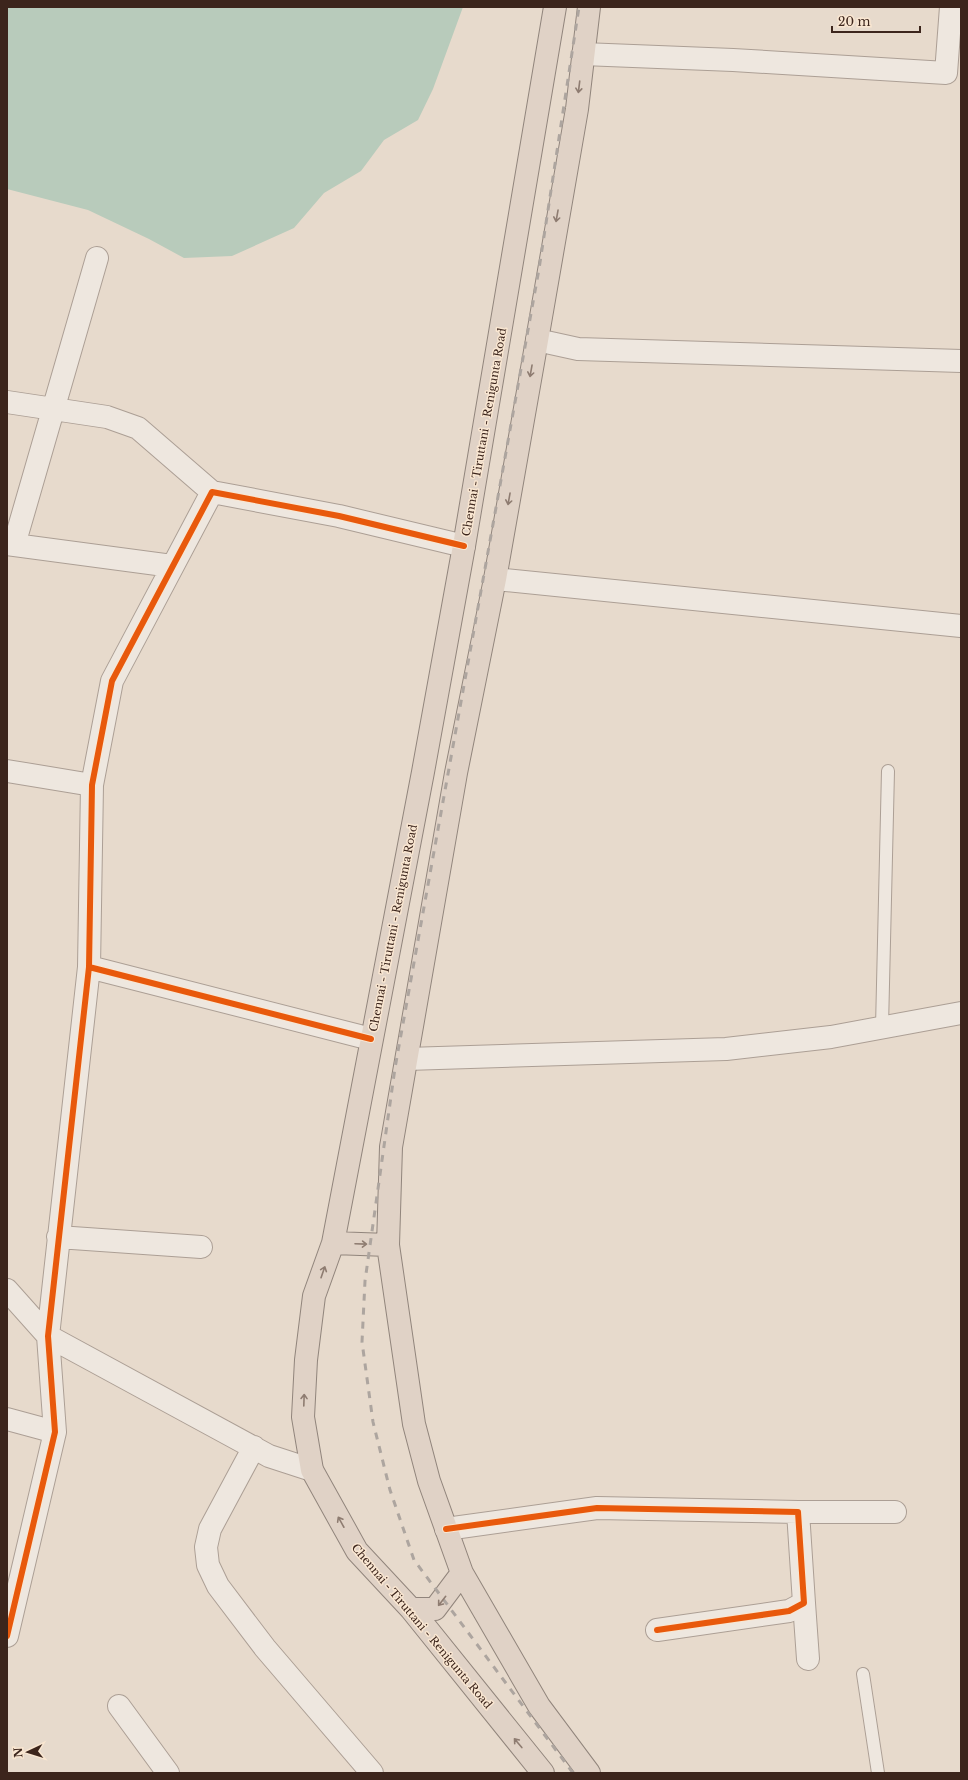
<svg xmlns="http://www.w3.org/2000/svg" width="968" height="1780" font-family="'Libre Baskerville',serif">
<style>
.water{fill:#b8cbbb}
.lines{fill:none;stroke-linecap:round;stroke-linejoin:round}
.service-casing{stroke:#ac9f95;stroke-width:14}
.minor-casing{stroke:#ac9f95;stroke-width:24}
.trunk-casing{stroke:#91857c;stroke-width:24}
.service{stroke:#eee7df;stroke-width:12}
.minor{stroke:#eee7df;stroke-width:22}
.trunk{stroke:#e0d2c6;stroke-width:22}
.rail{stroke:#ada59f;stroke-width:3;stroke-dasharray:7 7;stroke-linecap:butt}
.cycleway-casing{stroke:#f9e6d1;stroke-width:8}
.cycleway{stroke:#e8590c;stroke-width:6}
.oneway{stroke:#8e7c71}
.labels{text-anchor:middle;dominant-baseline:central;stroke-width:3;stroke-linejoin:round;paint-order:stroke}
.street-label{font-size:11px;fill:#3c251c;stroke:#f9e6d1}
</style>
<rect width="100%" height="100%" fill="#e7dacc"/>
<path class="water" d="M7,7H463L433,89L418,120L384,140L361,171L324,193L294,228L232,256L184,258L149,239L88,210L7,189Z"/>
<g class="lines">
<defs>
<path id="service" d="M882,1027L888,771
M863,1674L878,1773"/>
<path id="minor" d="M583,54L733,60L946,73L951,7
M537,340L578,349L961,361
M7,402L107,417L138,428L212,492
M7,544L172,566
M14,545L97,258
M495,579L961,626
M7,771L92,785
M89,967L92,785L112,681L212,492L339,516L464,546
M407,1059L726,1049L831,1037L961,1013
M58,1237L201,1247
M7,1290L48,1336L269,1456L312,1470
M7,1419L55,1432
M254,1447L210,1529L206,1547L208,1565L218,1586L265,1648L372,1773
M798,1512H895
M446,1529L597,1508L798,1512L804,1603L789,1611L657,1630
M804,1603L808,1659
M7,1636L55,1432L48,1336L89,967L371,1039
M119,1706L168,1773"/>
<path id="trunk" d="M589,7L577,109L537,340L495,579L456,773L391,1147L388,1245L414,1424L429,1481L462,1573L539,1706L589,1773
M333,1243L388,1245
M411,1609H435L462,1573
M543,1773L411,1609L357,1551L312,1470L303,1417L306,1360L314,1296L333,1243L423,772L464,546L555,7"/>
</defs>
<use href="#service" class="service-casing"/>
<use href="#minor" class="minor-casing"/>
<use href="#trunk" class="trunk-casing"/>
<use href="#service" class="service"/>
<use href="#minor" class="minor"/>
<use href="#trunk" class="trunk"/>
<path class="rail" d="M573,1773L414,1560L390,1490L373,1422L362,1342L365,1281L395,1068L539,269L579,7"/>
<defs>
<path id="cycleway" d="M89,967L92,785L112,681L212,492L339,516L464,546
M446,1529L597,1508L798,1512L804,1603L789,1611L657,1630
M7,1636L55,1432L48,1336L89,967L371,1039"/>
</defs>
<use href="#cycleway" class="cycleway-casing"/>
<use href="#cycleway" class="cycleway"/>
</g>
<defs><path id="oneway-shaft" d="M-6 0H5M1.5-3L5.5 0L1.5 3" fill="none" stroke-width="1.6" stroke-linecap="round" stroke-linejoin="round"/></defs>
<g class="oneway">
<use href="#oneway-shaft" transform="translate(579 87) rotate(97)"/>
<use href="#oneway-shaft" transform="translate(557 216) rotate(100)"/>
<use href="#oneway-shaft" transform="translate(531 371) rotate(100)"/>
<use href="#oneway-shaft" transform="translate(509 499) rotate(100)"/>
<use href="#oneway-shaft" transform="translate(361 1244) rotate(2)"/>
<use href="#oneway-shaft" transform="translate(323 1272) rotate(-71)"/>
<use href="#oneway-shaft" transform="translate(304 1400) rotate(-88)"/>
<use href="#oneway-shaft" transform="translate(341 1522) rotate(-119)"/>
<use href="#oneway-shaft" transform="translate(442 1601) rotate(128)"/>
<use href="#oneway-shaft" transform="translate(518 1743) rotate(-130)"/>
</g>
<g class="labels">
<g class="street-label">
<text transform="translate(484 432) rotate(-80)">Chennai - Tiruttani - Renigunta Road</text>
<text transform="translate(393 928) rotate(-79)">Chennai - Tiruttani - Renigunta Road</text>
<text transform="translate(422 1626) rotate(50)">Chennai - Tiruttani - Renigunta Road</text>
</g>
</g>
<rect width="968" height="1780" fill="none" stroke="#3c251c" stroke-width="16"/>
<g transform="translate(28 1752) rotate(266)" stroke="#f9e6d1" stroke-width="3" paint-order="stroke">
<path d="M0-3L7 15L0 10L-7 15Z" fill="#3c251c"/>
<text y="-6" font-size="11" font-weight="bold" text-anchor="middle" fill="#3c251c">N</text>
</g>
<path d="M832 26v6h88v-6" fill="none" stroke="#3c251c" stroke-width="2"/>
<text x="838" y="26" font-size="12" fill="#3c251c" stroke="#f9e6d1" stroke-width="3" paint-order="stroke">20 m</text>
</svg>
